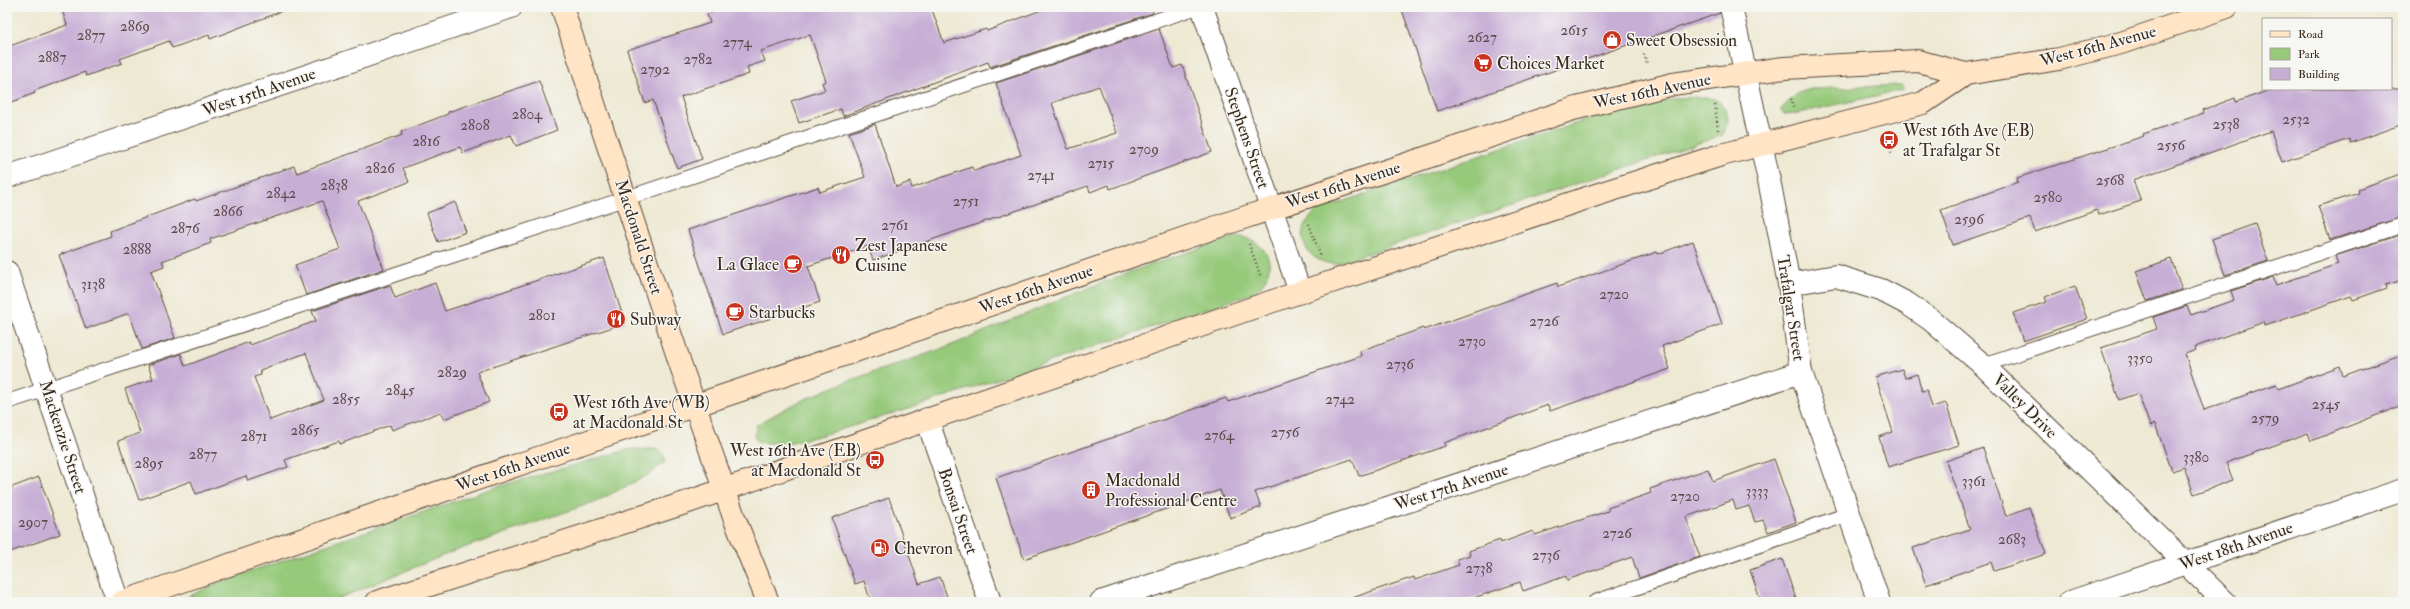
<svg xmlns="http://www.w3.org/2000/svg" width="2410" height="609" font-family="'IM FELL Double Pica',serif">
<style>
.green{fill:#96c97a;stroke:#687a4c}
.building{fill:#c7aed5;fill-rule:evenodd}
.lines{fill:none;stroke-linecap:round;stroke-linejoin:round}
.lane-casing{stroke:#564739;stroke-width:16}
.street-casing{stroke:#564739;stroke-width:24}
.secondary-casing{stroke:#564739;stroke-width:24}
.path{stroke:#564739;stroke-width:2.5;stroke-dasharray:1 3;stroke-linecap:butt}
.lane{stroke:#fff;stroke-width:14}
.street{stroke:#fff;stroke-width:22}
.secondary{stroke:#ffe4c6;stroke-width:22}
.labels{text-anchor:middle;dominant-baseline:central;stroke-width:3;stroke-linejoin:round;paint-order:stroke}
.number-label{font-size:15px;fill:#5e4b4c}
.poi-label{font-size:17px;fill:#3b2a1e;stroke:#f6f6f2;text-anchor:start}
.street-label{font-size:17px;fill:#3b2a1e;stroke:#f6f6f2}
</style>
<rect width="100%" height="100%" fill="#f6f6f2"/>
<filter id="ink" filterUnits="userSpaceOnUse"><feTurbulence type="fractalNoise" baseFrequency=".025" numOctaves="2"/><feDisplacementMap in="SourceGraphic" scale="8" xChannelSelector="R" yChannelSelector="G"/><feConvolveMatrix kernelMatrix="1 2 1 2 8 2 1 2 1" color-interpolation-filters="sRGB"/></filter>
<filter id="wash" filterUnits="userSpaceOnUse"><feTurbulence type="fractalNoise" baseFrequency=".012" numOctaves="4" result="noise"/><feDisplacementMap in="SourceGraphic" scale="16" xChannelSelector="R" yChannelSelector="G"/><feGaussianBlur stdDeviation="0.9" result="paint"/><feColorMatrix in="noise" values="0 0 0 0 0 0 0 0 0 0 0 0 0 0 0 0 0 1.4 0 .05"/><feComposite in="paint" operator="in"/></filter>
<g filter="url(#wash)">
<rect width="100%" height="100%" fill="#eee9d3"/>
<path class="green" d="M1901,85L1904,88L1902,90L1799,113L1784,114L1781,111V109L1798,93L1811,89Z
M1706,97C1728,100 1735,121 1720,136L1336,264C1303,263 1291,230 1318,210L1631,105L1674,98Z
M1243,237C1273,246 1278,273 1254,293L905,410L823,435L788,443H763L757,441L754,435L757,425C822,384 887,370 957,343C1013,320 1068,295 1125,274C1160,261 1196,250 1231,238Z
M630,449H657L664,455L665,462L650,474L597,501L452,552L330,602H177L219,582L493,488Z"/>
<g id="blocks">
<path class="building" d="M61,7H287V9L210,39L209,35L172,48L169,41L120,59L122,63L86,76L85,72L34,91L35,93L7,104V47L67,25Z
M728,7H931L944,43L986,29L987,31L1049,7H1152L1153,13L990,67L988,62L843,116L841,109L799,123L791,101L825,90L822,83L826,81L810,35L761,51L765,61L747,67L749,74L681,97L702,159L677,168L653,100L645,103L627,50L710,23L707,14Z
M1401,7H1719L1720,13L1437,111Z
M1159,29L1173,68L1182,65L1212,152L1110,189L1109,185L1090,192L1088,186L873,260L868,246L808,266L820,302L723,334L688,230L818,187L820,192L865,177L849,133L875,124L896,187L910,182L912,188L972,167L974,171L1021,155L996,83ZM1099,86L1117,133L1068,149L1052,103Z
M539,81L557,130L516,146L511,135L463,153L460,147L403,168L409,182L358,201L384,269L306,295L295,265L340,249L322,201L210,239L211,243L162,261L164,266L151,271L175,338L142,349L129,313L86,329L59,255L111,236L110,231L195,199L196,201L294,166L297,173L402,135L401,132L448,114V112Z
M2273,89H2403V124L2350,143L2349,139L2282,162L2271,131L2133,180L2141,201L2099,215L2097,210L2035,232L2030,218L1953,245L1941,210L2018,182L2017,178L2144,136L2143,134L2204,113L2203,110L2235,98L2236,102Z
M2403,173V217L2330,240L2318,206L2359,193L2358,189Z
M455,202L466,232L438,242L427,213Z
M2255,224L2268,261L2225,275L2212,239Z
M2403,234V280L2386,285L2387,288L2353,300L2351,296L2265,326L2264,322L2195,347L2196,350L2185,354L2204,410L2276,384L2278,389L2340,366L2343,376L2403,354V405L2311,441L2308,433L2226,463L2233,480L2194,494L2184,467L2172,471L2155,424L2150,426L2138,393L2119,400L2101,348L2157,329L2153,317L2187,306L2191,315L2234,300L2231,291L2273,277L2276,285L2338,264L2335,256Z
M1693,241L1722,324L1662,346L1670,369L1550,411L1548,405L1444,443L1445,446L1359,476L1352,459L1255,492L1261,507L1230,518L1220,490L1024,559L996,478L1226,398L1228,402L1361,356L1360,351L1423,328L1424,330L1557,283L1558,287L1657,252L1658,254Z
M604,258L625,323L477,372L489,402L444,419L441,412L392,430L390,425L340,444L339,441L285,460L288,467L248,481L246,476L196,494L191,481L139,500L118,441L140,433L125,389L153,379L148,365L181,354L185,366L249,342L250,345L316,321L312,311L390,285L395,298L435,283L445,311ZM306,353L324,400L270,420L254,377L261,375L260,370Z
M2171,259L2182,290L2147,301L2136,271Z
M2075,286L2087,319L2023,341L2013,313L2047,302L2045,297Z
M1902,369L1905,378L1917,374L1922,391L1927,390L1932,407L1946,403L1959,445L1888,467L1879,437L1893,432L1875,377Z
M1983,448L2006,516L2029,507L2046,554L1994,571L1991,562L1926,585L1913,548L1970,529L1946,461Z
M1774,459L1796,522L1768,532L1763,520L1755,522L1749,506L1736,510L1733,500L1686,517L1700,557L1639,578L1632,557L1567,580L1566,576L1523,591L1520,582L1462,602H1352V598L1414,577L1415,580L1459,565L1457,559L1470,555L1469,551L1500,540L1501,543L1533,531L1535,535L1608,511V508L1651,493L1650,489L1708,469L1713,481Z
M39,477L60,534L7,553V489Z
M889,498L919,584L940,577L949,602H871L864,581L855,584L832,518Z
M1782,559L1797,602H1761L1750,570Z"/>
</g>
</g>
<g filter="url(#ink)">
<use href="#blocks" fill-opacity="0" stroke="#564739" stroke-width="1"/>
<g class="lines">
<defs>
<path id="lane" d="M1983,365L2403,225
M7,402L591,210L1197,7
M1595,602L1849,514"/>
<path id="street" d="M1202,7L1300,292
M1731,7L1770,185L1789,284L1801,372L1879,602
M7,177L511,7
M7,272L118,602
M1789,284L1836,276L1881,290L1908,304L1931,320L1983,365L2225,602
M927,419L990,602
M1101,602L1801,372
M2070,602L2403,490"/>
<path id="secondary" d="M562,7L682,369L735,520L768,602
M122,602L526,462L741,390L1240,219L1573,109L1673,84L1784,68L1918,61L1966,74
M377,602L688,502L1270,302L1596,195L1721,155L1923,103L1966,74L2059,59L2121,43L2227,7"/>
</defs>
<use href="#lane" class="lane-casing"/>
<use href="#street" class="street-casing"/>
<use href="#secondary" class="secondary-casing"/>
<path class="path" d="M1644,54L1647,64
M1791,99L1794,110
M1715,105L1718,130
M1889,140L1892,154
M1309,224L1321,257
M1249,244L1261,277
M876,464L879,471"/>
<use href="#lane" class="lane"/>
<use href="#street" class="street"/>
<use href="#secondary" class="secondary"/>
</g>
</g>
<defs>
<symbol id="shop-disc" viewBox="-11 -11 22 22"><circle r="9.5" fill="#c8321e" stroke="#f6f6f2"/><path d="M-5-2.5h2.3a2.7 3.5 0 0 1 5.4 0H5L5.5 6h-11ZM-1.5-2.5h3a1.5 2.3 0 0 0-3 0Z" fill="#fff"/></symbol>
<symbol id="supermarket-disc" viewBox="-11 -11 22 22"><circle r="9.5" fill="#c8321e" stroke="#f6f6f2"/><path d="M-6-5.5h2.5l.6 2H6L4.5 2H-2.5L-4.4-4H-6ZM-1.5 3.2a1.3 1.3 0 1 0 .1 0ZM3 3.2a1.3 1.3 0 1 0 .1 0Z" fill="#fff"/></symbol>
<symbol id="bus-disc" viewBox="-11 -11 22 22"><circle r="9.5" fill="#c8321e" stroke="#f6f6f2"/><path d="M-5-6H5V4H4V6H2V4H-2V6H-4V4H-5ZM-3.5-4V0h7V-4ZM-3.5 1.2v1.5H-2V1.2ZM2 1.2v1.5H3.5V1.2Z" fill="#fff"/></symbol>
<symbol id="restaurant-disc" viewBox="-11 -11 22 22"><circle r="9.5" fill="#c8321e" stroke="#f6f6f2"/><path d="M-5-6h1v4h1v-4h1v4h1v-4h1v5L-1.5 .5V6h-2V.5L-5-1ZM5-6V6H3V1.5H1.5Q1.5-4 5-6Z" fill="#fff"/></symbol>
<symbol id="cafe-disc" viewBox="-11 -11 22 22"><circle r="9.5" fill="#c8321e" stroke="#f6f6f2"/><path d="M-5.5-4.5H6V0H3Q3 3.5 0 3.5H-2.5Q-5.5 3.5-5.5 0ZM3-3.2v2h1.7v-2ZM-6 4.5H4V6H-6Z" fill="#fff"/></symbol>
<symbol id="building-disc" viewBox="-11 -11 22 22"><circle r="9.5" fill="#c8321e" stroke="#f6f6f2"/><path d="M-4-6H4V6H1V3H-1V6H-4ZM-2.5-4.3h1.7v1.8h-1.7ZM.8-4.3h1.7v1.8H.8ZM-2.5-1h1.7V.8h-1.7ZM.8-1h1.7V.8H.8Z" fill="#fff"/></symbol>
<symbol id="fuel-disc" viewBox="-11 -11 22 22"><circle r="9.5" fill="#c8321e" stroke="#f6f6f2"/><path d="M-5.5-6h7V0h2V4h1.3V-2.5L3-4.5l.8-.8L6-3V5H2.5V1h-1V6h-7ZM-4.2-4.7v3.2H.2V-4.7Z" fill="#fff"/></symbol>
</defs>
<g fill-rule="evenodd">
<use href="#shop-disc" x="1601" y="29" width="22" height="22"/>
<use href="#supermarket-disc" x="1472" y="52" width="22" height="22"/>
<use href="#bus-disc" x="1878" y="129" width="22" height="22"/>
<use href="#restaurant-disc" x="830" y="244" width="22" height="22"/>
<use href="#cafe-disc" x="782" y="253" width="22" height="22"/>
<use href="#cafe-disc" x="724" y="301" width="22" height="22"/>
<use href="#restaurant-disc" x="605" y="308" width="22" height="22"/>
<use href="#bus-disc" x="548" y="401" width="22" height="22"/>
<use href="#bus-disc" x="864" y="449" width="22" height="22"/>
<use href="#building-disc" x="1080" y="479" width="22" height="22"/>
<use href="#fuel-disc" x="869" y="537" width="22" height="22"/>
</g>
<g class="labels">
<g class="number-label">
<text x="135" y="26">2869</text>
<text x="1574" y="30">2615</text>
<text x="91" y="35">2877</text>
<text x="1482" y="37">2627</text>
<text x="737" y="42">2774</text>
<text x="52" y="57">2887</text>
<text x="698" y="59">2782</text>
<text x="655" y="69">2792</text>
<text x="527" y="114">2804</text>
<text x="2296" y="119">2532</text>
<text x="2226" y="124">2538</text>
<text x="475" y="125">2808</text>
<text x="426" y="141">2816</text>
<text x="2171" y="145">2556</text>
<text x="1144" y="149">2709</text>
<text x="1101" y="163">2715</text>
<text x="380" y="168">2826</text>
<text x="1041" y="175">2741</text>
<text x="2110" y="180">2568</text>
<text x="334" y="185">2838</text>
<text x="281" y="193">2842</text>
<text x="2048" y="197">2580</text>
<text x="966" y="201">2751</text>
<text x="228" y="211">2866</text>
<text x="1969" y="219">2596</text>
<text x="895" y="225">2761</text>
<text x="185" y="228">2876</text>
<text x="137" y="249">2888</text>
<text x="93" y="284">3138</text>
<text x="1614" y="294">2720</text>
<text x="542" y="315">2801</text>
<text x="1544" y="321">2726</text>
<text x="1472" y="341">2730</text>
<text x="2140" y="358">3350</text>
<text x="1400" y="364">2736</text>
<text x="452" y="372">2829</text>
<text x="400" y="390">2845</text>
<text x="346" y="399">2855</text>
<text x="1340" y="399">2742</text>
<text x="2326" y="404">2545</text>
<text x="2265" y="418">2579</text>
<text x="305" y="430">2865</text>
<text x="1285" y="432">2756</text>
<text x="1219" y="435">2764</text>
<text x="254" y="436">2871</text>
<text x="203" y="454">2877</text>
<text x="2196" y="457">3380</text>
<text x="149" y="463">2895</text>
<text x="1974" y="481">3361</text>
<text x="1757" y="491">3333</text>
<text x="1685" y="496">2720</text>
<text x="33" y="522">2907</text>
<text x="1617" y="533">2726</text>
<text x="2012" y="539">2683</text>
<text x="1546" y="555">2736</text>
<text x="1479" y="568">2738</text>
</g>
<g class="poi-label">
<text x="1626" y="40">Sweet Obsession</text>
<text x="1497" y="63">Choices Market</text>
<text x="1903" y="130">West 16th Ave (EB)<tspan x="1903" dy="20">at Trafalgar St</tspan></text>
<text x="855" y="245">Zest Japanese<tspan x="855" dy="20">Cuisine</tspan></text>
<text x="779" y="264" text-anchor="end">La Glace</text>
<text x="749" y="312">Starbucks</text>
<text x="630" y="319">Subway</text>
<text x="573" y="402">West 16th Ave (WB)<tspan x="573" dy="20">at Macdonald St</tspan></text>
<text x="861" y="450" text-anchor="end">West 16th Ave (EB)<tspan x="861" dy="20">at Macdonald St</tspan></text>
<text x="1105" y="480">Macdonald<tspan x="1105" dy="20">Professional Centre</tspan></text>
<text x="894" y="548">Chevron</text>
</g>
<g class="street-label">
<text transform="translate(2098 46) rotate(-15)">West 16th Avenue</text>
<text transform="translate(1652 91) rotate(-12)">West 16th Avenue</text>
<text transform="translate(259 92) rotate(-19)">West 15th Avenue</text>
<text transform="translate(1247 138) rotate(71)">Stephens Street</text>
<text transform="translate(1343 185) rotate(-18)">West 16th Avenue</text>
<text transform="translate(639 237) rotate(72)">Macdonald Street</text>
<text transform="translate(1036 289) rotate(-19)">West 16th Avenue</text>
<text transform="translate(1791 308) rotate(81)">Trafalgar Street</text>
<text transform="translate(2025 406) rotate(45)">Valley Drive</text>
<text transform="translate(63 437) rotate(72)">Mackenzie Street</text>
<text transform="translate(513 467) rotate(-19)">West 16th Avenue</text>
<text transform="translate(1451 487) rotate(-18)">West 17th Avenue</text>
<text transform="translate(958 511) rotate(71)">Bonsai Street</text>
<text transform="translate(2236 546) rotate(-19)">West 18th Avenue</text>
</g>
</g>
<rect width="2410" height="609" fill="none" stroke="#f6f6f2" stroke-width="24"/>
<rect x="2262" y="18" width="130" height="72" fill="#f6f6f2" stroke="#aba49d"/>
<rect x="2270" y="31" width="20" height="6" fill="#ffe4c6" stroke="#aba49d"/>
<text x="2298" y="38" font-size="12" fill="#3b2a1e">Road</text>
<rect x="2270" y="48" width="20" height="12" fill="#96c97a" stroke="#aba49d"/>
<text x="2298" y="58" font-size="12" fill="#3b2a1e">Park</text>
<rect x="2270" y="68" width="20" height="12" fill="#c7aed5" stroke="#aba49d"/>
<text x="2298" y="78" font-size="12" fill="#3b2a1e">Building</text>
</svg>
